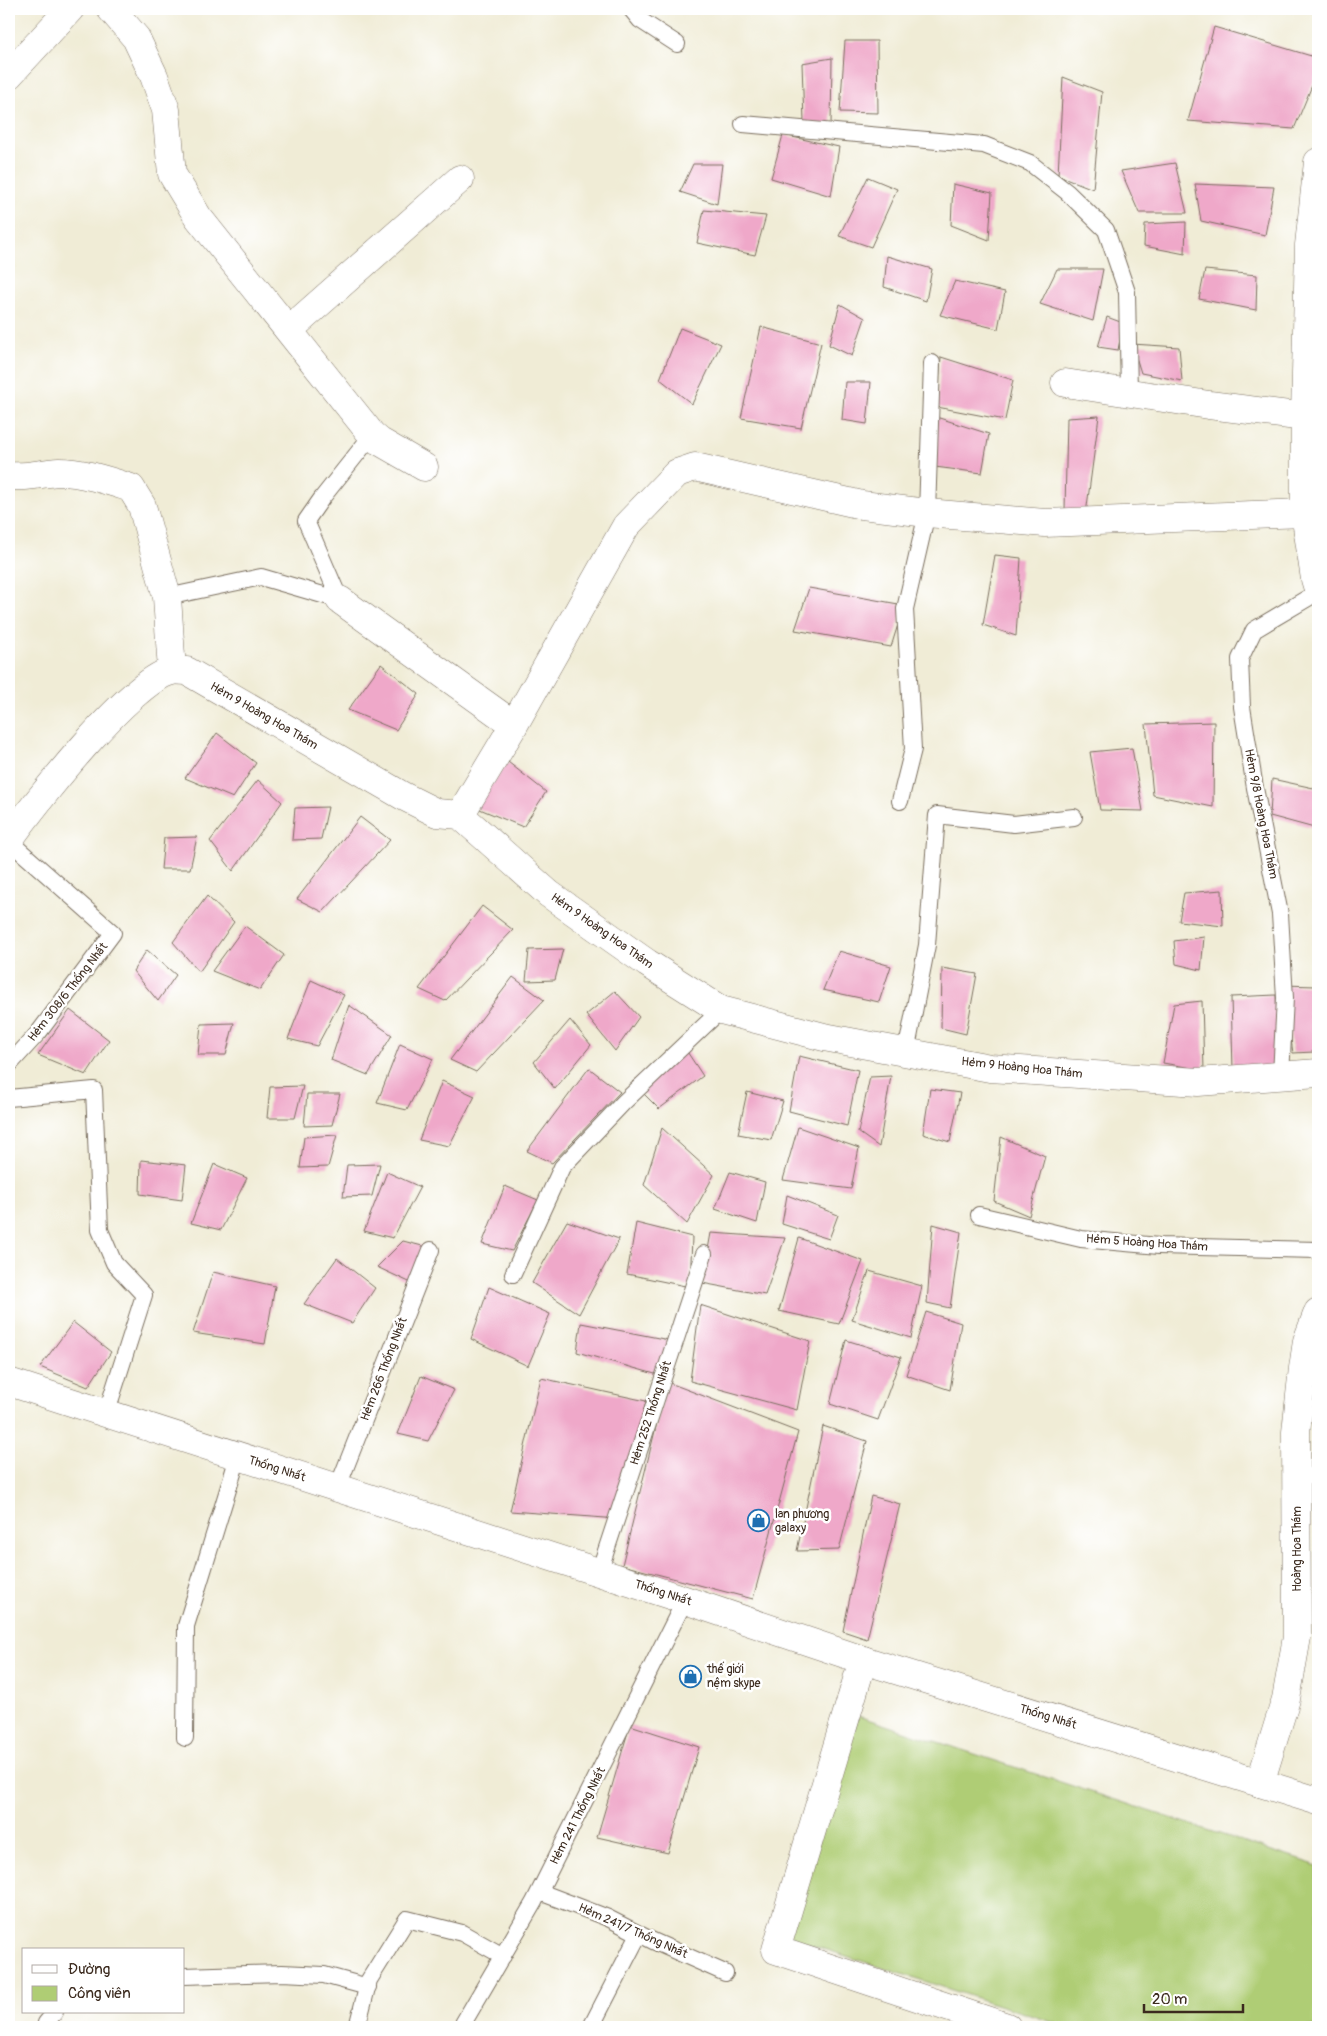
<svg xmlns="http://www.w3.org/2000/svg" width="1327" height="2036" font-family="Pangolin,sans-serif">
<style>
.green{fill:#afcd74;stroke:#757c49}
.building{fill:#efa8c9}
.lines{fill:none;stroke-linecap:round;stroke-linejoin:round}
.lane-casing{stroke:#7a6e5e;stroke-width:18}
.street-casing{stroke:#7a6e5e;stroke-width:29}
.primary-casing{stroke:#7a6e5e;stroke-width:29}
.lane{stroke:#fff;stroke-width:16}
.street{stroke:#fff;stroke-width:28}
.primary{stroke:#fff;stroke-width:28}
.labels{text-anchor:middle;dominant-baseline:central;stroke-width:5;stroke-linejoin:round;paint-order:stroke}
.street-label{font-size:12px;fill:#3b2a1e;stroke:#fff}
.poi-label{font-size:12px;fill:#3b2a1e;stroke:#fff;text-anchor:start}
</style>
<rect width="100%" height="100%" fill="#fff"/>
<filter id="ink" filterUnits="userSpaceOnUse"><feTurbulence type="fractalNoise" baseFrequency=".02" numOctaves="2"/><feDisplacementMap in="SourceGraphic" scale="10" xChannelSelector="R" yChannelSelector="G"/><feConvolveMatrix kernelMatrix="1 2 1 2 8 2 1 2 1" color-interpolation-filters="sRGB"/></filter>
<filter id="wash" filterUnits="userSpaceOnUse"><feTurbulence type="fractalNoise" baseFrequency=".0096" numOctaves="4" result="noise"/><feDisplacementMap in="SourceGraphic" scale="20" xChannelSelector="R" yChannelSelector="G"/><feGaussianBlur stdDeviation="1.12" result="paint"/><feColorMatrix in="noise" values="0 0 0 0 0 0 0 0 0 0 0 0 0 0 0 0 0 1.4 0 .05"/><feComposite in="paint" operator="in"/></filter>
<g filter="url(#wash)">
<rect width="100%" height="100%" fill="#f0ecd6"/>
<path class="green" d="M858,1716L1318,1866V2027H1067L787,1937Z"/>
<g id="blocks">
<path class="building" d="M1214,27L1318,58V71L1294,129L1188,121Z
M845,41H877L878,113L840,112Z
M832,58L831,126L804,122L802,63Z
M1063,77L1102,92L1093,189L1058,175Z
M783,135L839,147L831,196L771,178Z
M1175,163L1187,213H1139L1121,171Z
M693,164H722L717,204L680,192Z
M868,177L897,189L871,247L839,236Z
M953,184L992,193L989,240L951,225Z
M1195,184L1274,187L1265,235L1201,221Z
M704,210L766,216L755,255L697,243Z
M1186,222L1185,254L1144,246L1145,224Z
M887,256L932,269L926,301L884,287Z
M1057,269H1103L1093,321L1040,304Z
M1205,270L1257,275L1256,310L1199,299Z
M955,281L1005,292L998,329L940,315Z
M840,304L865,318L852,356L829,345Z
M1107,317L1123,323L1118,350L1098,347Z
M761,327L821,343L801,428L741,418Z
M680,328L721,344L692,404L660,379Z
M1132,344L1179,347L1182,381L1141,373Z
M941,357L1013,380L1005,420L937,407Z
M845,382H871L867,424L842,420Z
M930,415L989,434L982,473L935,467Z
M1099,416L1086,514L1065,510L1067,418Z
M995,555L1021,558L1016,636L983,625Z
M809,588L904,605L891,647L795,630Z
M381,664L419,694L396,730L348,710Z
M1214,722L1213,807L1153,795L1146,724Z
M217,733L256,763L233,798L185,778Z
M1132,748L1143,811L1100,810L1090,752Z
M508,762L546,792L523,827L475,807Z
M1272,779L1318,789V829L1270,816Z
M258,780L282,802L233,871L210,841Z
M328,807L321,839L292,840L295,808Z
M360,817L390,840L323,912L297,899Z
M197,837L190,869H161L164,838Z
M1222,890L1223,926L1179,921L1184,893Z
M207,896L234,922L199,972L173,942Z
M482,906L513,930L445,1001L419,989Z
M245,926L284,955L260,990L212,971Z
M1204,937L1201,970L1176,964L1174,941Z
M563,949L555,980L526,981L529,950Z
M147,950L176,975L158,1001L133,971Z
M839,951L891,966L879,1002L823,990Z
M942,968L977,974L966,1034L941,1028Z
M513,977L544,1000L476,1072L450,1060Z
M311,980L344,995L317,1046L288,1039Z
M1283,985L1316,986L1314,1052L1293,1053Z
M615,991L639,1017L615,1051L586,1015Z
M1276,995L1279,1071L1233,1070L1231,997Z
M1202,1001L1204,1070L1163,1063L1174,1004Z
M349,1005L392,1035L368,1075L331,1060Z
M70,1010L109,1040L86,1075L38,1055Z
M570,1020L591,1045L555,1089L534,1062Z
M234,1023L226,1055H198L201,1024Z
M400,1044L433,1059L407,1110L377,1103Z
M682,1044L703,1076L659,1109L632,1082Z
M799,1056L858,1070L847,1126L789,1111Z
M589,1068L620,1092L552,1163L527,1151Z
M891,1076L879,1147L858,1132L870,1077Z
M442,1081L475,1096L449,1146L419,1140Z
M303,1086L295,1118H267L270,1087Z
M930,1089L960,1093L950,1142L923,1134Z
M747,1092L783,1101L771,1140L738,1134Z
M307,1094H340L332,1125L304,1126Z
M798,1127L859,1148L851,1189L783,1180Z
M662,1128L714,1175L687,1224L644,1185Z
M337,1135L328,1167L300,1168L304,1137Z
M1001,1137L1045,1156L1029,1216L994,1201Z
M141,1160L186,1165L182,1200L140,1194Z
M214,1164L247,1178L221,1230L191,1223Z
M380,1164L372,1196L343,1197L347,1165Z
M387,1172L420,1187L393,1238L364,1231Z
M730,1172L765,1182L757,1223L715,1209Z
M505,1186L538,1200L512,1251L482,1244Z
M787,1195L838,1215L829,1239L782,1224Z
M567,1221L619,1239L579,1314L532,1283Z
M636,1223L692,1237L690,1287L627,1274Z
M933,1224L961,1232L950,1308L927,1303Z
M711,1233L785,1238L765,1295L702,1283Z
M799,1238L863,1261L839,1324L779,1311Z
M403,1241L430,1248L422,1288L377,1267Z
M337,1258L375,1288L352,1323L304,1304Z
M869,1271L922,1286L911,1338L852,1320Z
M213,1272L275,1286L265,1344L193,1333Z
M489,1287L550,1314L528,1366L471,1339Z
M700,1305L810,1341L797,1410L690,1381Z
M926,1312L961,1323L950,1390L906,1375Z
M73,1322L111,1352L88,1387L40,1367Z
M581,1323L669,1340L662,1376L577,1352Z
M846,1340L901,1357L878,1420L830,1404Z
M421,1376L454,1390L428,1441L398,1434Z
M541,1378L646,1401L619,1519L510,1511Z
M667,1382L798,1432L753,1599L622,1565Z
M823,1426L867,1441L839,1550L797,1551Z
M871,1496L900,1504L867,1639L843,1631Z
M630,1725L699,1747L668,1853L597,1837Z"/>
</g>
</g>
<g filter="url(#ink)">
<use href="#blocks" fill-opacity="0" stroke="#7a6e5e" stroke-width="1"/>
<g class="lines">
<defs>
<path id="lane" d="M631,9L640,20L677,44
M743,124L984,145L1030,163L1067,192L1106,230L1127,292L1129,393
M167,597L261,577L340,600
M340,600L306,521L322,498L372,435
M900,801L913,749L905,609L927,513L932,363
M9,841L113,933L39,1032L9,1065
M906,1053L927,945L937,815L1014,824L1074,817
M1281,1076L1285,998L1280,914L1255,788L1242,707L1240,659L1254,630L1318,592
M9,1098L94,1090L100,1230L114,1263L144,1295L106,1414
M979,1215L1081,1239L1159,1246L1318,1250
M513,1274L562,1167L624,1102L721,1010
M337,1489L431,1250
M599,1572L704,1254
M185,1738L186,1626L238,1457
M540,1892L608,1918L653,1941L725,1973
M184,1976L282,1973L324,1975L368,1987
M45,2027L46,2023L55,2012
M357,2027L369,1980L407,1919L462,1933L503,1956
M461,2027L534,1902L685,1600
M591,2027L639,1934"/>
<path id="street" d="M111,9L136,38L154,76L166,110L172,174L198,217L372,435L379,441L424,467
M9,75L70,9
M1318,162L1309,245L1305,417V513L1315,579L1318,589
M289,330L460,179
M1065,383L1209,405L1305,417
M9,476C28,478 41,473 59,472C83,472 109,481 131,488L142,506L167,597L172,671
M340,600L514,725
M460,815L514,725L626,526L677,473L695,467L862,505L927,513L1045,523L1305,513
M9,840C34,804 132,679 172,671C176,670 183,671 187,671L403,796L437,813L460,815L549,894L647,963L721,1010L824,1037L990,1068L1198,1082L1318,1073
M863,1660L776,1950L1007,2027
M1260,1783L1286,1699L1297,1637L1296,1432L1303,1368L1307,1341L1318,1312"/>
<path id="primary" d="M9,1382L685,1600L863,1660L1318,1801"/>
</defs>
<use href="#lane" class="lane-casing"/>
<use href="#street" class="street-casing"/>
<use href="#primary" class="primary-casing"/>
<use href="#lane" class="lane"/>
<use href="#street" class="street"/>
<use href="#primary" class="primary"/>
</g>
</g>
<defs>
<symbol id="shop-ring" viewBox="-11 -11 22 22"><circle r="9.5" fill="#fff" stroke="#1f6fb2" stroke-width="1.5"/><path d="M-5-2.5h2.3a2.7 3.5 0 0 1 5.4 0H5L5.5 6h-11ZM-1.5-2.5h3a1.5 2.3 0 0 0-3 0Z" fill="#1f6fb2"/></symbol>
</defs>
<g fill-rule="evenodd">
<use href="#shop-ring" x="746" y="1508" width="25" height="25"/>
<use href="#shop-ring" x="678" y="1664" width="25" height="25"/>
</g>
<g class="labels">
<g class="street-label">
<text transform="translate(264 716) rotate(30)">Hẻm 9 Hoàng Hoa Thám</text>
<text transform="translate(1261 814) rotate(79)">Hẻm 9/8 Hoàng Hoa Thám</text>
<text transform="translate(602 931) rotate(35)">Hẻm 9 Hoàng Hoa Thám</text>
<text transform="translate(68 992) rotate(-52)">Hẻm 308/6 Thống Nhất</text>
<text transform="translate(1022 1068) rotate(6)">Hẻm 9 Hoàng Hoa Thám</text>
<text transform="translate(1147 1243) rotate(4)">Hẻm 5 Hoàng Hoa Thám</text>
<text transform="translate(384 1369) rotate(-69)">Hẻm 266 Thống Nhất</text>
<text transform="translate(651 1413) rotate(-72)">Hẻm 252 Thống Nhất</text>
<text transform="translate(277 1469) rotate(18)">Thống Nhất</text>
<text transform="translate(1297 1549) rotate(-90)">Hoàng Hoa Thám</text>
<text transform="translate(663 1593) rotate(18)">Thống Nhất</text>
<text transform="translate(1048 1717) rotate(17)">Thống Nhất</text>
<text transform="translate(578 1816) rotate(-63)">Hẻm 241 Thống Nhất</text>
<text transform="translate(633 1931) rotate(24)">Hẻm 241/7 Thống Nhất</text>
</g>
<g class="poi-label">
<text x="775" y="1514">lan phương<tspan x="775" dy="14">galaxy</tspan></text>
<text x="707" y="1669">thế giới<tspan x="707" dy="14">nệm skype</tspan></text>
</g>
</g>
<rect width="1327" height="2036" fill="none" stroke="#fff" stroke-width="30"/>
<rect x="22" y="1948" width="162" height="65" fill="#ffffff" stroke="#b1aaa5"/>
<rect x="32" y="1965" width="25" height="8" fill="#ffffff" stroke="#b1aaa5"/>
<text x="68" y="1974" font-size="15" fill="#3b2a1e">Đường</text>
<rect x="32" y="1986" width="25" height="15" fill="#afcd74" stroke="#b1aaa5"/>
<text x="68" y="1998" font-size="15" fill="#3b2a1e">Công viên</text>
<path d="M1144 2004v8h99v-8" fill="none" stroke="#3b2a1e" stroke-width="2.5"/>
<text x="1152" y="2004" font-size="15" fill="#3b2a1e" stroke="#ffffff" stroke-width="4" paint-order="stroke">20 m</text>
</svg>
